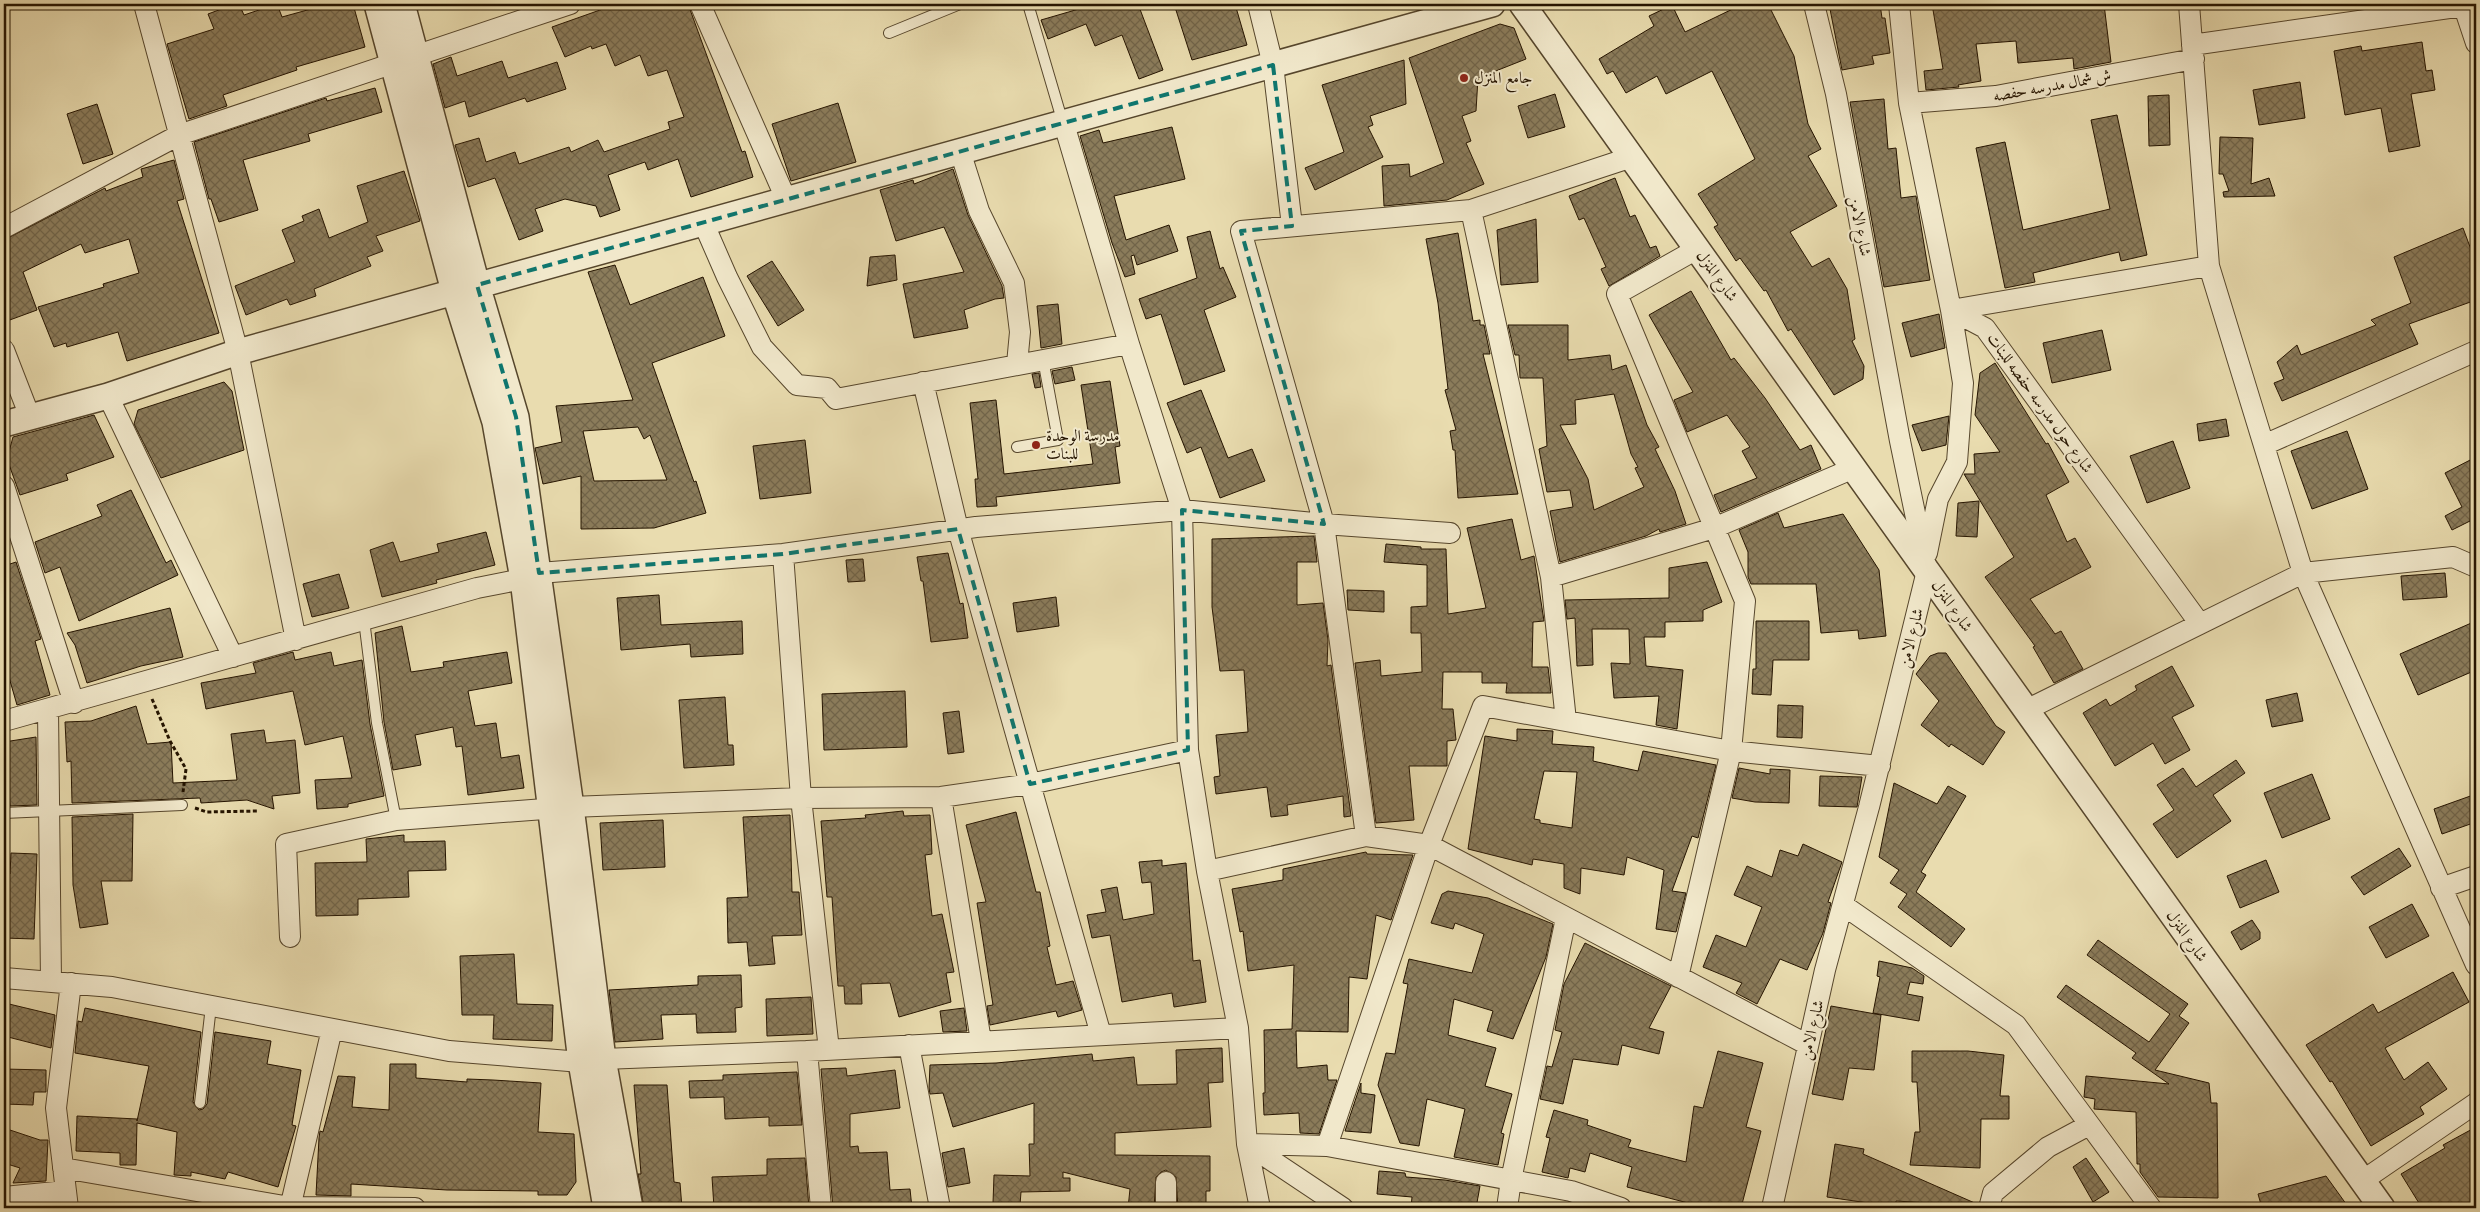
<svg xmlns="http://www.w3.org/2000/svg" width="2480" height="1212" font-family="'Libre Bodoni',Amiri,serif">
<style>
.building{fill:url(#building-cross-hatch);stroke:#251400;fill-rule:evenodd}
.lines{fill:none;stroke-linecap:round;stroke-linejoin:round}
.service-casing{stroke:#56462c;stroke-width:12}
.minor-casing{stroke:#56462c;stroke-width:22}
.tertiary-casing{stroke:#56462c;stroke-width:28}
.path{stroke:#251400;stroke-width:3;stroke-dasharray:4 2.5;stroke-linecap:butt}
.service{stroke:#f1e8cb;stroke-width:10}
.minor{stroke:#f1e8cb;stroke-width:20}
.tertiary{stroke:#f1e8cb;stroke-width:25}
.marked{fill:none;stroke:#0f766e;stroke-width:4;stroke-dasharray:10 6;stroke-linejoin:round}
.poi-dot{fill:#8f2418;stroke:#f1e8cb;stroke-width:2}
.labels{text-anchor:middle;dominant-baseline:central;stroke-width:4;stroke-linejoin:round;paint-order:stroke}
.poi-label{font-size:16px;fill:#251400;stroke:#f1e8cb;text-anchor:start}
.street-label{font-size:16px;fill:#251400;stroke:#f1e8cb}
</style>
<defs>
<pattern id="building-cross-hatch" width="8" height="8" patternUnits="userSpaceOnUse" patternTransform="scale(1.25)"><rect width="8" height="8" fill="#8b7c5b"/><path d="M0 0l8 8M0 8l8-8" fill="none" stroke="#716449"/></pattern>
</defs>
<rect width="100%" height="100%" fill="#e9dcaf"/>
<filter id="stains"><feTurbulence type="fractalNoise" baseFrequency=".004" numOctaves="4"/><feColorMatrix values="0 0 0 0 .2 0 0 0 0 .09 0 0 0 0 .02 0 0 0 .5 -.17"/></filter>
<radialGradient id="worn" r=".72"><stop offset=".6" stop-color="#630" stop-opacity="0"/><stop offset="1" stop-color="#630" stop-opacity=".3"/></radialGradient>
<path class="building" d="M235,4H239L244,15L277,4L282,17L329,4H353L365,47L296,67L297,70L223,95L227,106L189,119L167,44L214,29L208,14Z
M617,4H688L742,152L745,151L753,177L691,197L678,159L648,170L645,162L608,175L620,210L600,217L596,206L565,199L535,209L543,231L519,240L495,178L468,187L455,145L479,138L486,162L515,152L519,164L569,147L571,152L598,140L604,152L670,129L668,122L684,117L667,70L648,76L640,55L615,66L606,44L592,49L591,46L565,57L552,27Z
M1096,4H1138L1163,70L1139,79L1122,35L1095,46L1086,24L1048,39L1041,20Z
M1174,4H1235L1247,45L1192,60Z
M1743,4H1768L1794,56L1808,124L1821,149L1808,156L1837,206L1790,232L1812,267L1829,258L1847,289L1855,339L1852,341L1864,366L1863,379L1834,395L1791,329L1788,331L1766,290L1764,291L1740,258L1736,261L1714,227L1718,225L1698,194L1755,159L1712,71L1666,94L1657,76L1626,93L1613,71L1607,74L1599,59L1654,26L1649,16L1672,5L1685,32Z
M1829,4H1880L1882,18H1885L1890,53L1872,56L1874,64L1842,70Z
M1932,4H2104L2111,62L2074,69L2073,58L2018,63L2016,41L1976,44L1981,81L1958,85L1959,87L1926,90L1924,71L1943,69Z
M1500,24L1514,28L1526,59L1478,78L1476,111L1462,116L1471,141L1466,143L1484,184L1447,200L1384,206L1382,166L1409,164L1410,177L1444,163L1409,58Z
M2422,42L2426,71L2432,70L2435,90L2411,94L2420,146L2389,152L2381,108L2345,115L2334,51L2361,46L2362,51Z
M451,57L457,76L502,61L508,78L557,62L566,89L527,102L525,98L469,117L465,101L445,108L433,64Z
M1404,60L1406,104L1370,116L1373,125L1368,127L1383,157L1315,190L1305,168L1344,152L1322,85Z
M2300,82L2305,118L2259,125L2253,90Z
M375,88L382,112L308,134L310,141L243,160L258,210L219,222L211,199H209L194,142L326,98L327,101Z
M1555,94L1565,127L1528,138L1518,106Z
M2169,95L2170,145L2149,146L2148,96Z
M1884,99L1888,149L1896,148L1901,198L1916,196L1930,280L1884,287L1850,102Z
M838,103L856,162L791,181L772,124Z
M97,104L113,154L83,164L67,114Z
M2117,115L2147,255L2121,261L2119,252L2033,273L2035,282L2005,288L1976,148L2005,142L2023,230L2110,209L2091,120Z
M1172,127L1185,179L1114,196L1126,240L1169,225L1178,251L1137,265L1134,255L1131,256L1135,274L1125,277L1112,243L1080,136L1099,130L1103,143Z
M2220,137L2253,138L2251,184L2269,178L2275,196L2224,197L2223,192L2229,191L2223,174H2219Z
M174,160L184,199L177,201L219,333L127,361L118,332L67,347L66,343L54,347L38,307L104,287L103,284L139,273L129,239L85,253L81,244L23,272L37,310L7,321L4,312V240L105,188L106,191L143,177L141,169Z
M953,169L968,215L1002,286L1004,298L995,299L964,310L968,328L914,338L903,284L964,272L944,227L896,241L880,190L913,180L914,184Z
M404,171L420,221L376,236L383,251L367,257L371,266L314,289L316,296L290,305L287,299L246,315L235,286L295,262L282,230L304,221L302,216L319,209L329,238L368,222L357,186Z
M1615,178L1630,217L1635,215L1650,248L1656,246L1660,256L1609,286L1601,269L1606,267L1584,218L1579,220L1569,196Z
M1536,219L1538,282L1501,285L1497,230Z
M2463,228L2476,263V300L2409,324L2418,344L2282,401L2274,383L2284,379L2277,362L2297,345L2301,355L2376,325L2371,320L2411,303L2394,257Z
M1210,231L1220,269L1223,267L1236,297L1204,310L1225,371L1184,385L1161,314L1146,319L1139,299L1197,278L1187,237Z
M1458,233L1473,321L1480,320V325H1484L1490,354H1483L1518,494L1458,498L1455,450H1453L1450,431L1456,430L1445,390L1448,389L1438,303L1426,239Z
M895,255L897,280L867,286L870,257Z
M772,261L804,310L778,326L747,276Z
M615,265L630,305L703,277L725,336L652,363L694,482L696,481L706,513L654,528L581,529V476L543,484L535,448L562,442L556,406L633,400L588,272ZM638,427L644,439L650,435L667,480L594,481L583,431Z
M1691,291L1731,360L1734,358L1765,398L1800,450L1811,445L1821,469L1721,512L1714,495L1757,478L1742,451L1750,447L1727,415L1687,432L1674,400L1693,392L1649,315Z
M1058,304L1062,344L1041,348L1037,306Z
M1939,314L1945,348L1911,357L1902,323Z
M1508,325H1568V360L1610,355L1612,370L1626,365L1647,425L1659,447L1655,449L1675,491L1686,524L1660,532L1659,529L1646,536L1560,562L1550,511L1573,507L1570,490L1547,492L1539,449L1547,446L1543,378H1520L1519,355H1515ZM1614,394L1631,454L1638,467L1635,468L1644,487L1594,510L1588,479L1560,425L1576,424L1575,400Z
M2102,330L2111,370L2052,383L2043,343Z
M1995,363L2046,444L2048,443L2069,482L2046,495L2067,542L2075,538L2091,567L2030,599L2055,634L2061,631L2083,669L2054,683L2033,647L2035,646L1985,577L2014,557L1964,474H1975L1974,454L2000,452L1975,415L1980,373Z
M1072,367L1075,380L1055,384L1052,371Z
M1039,373L1041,387L1035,388L1032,374Z
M1110,381L1120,446L1115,447L1120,483L996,497L997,506L977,507L975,479H978L970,403L996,400L1004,474L1093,464L1081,385Z
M224,382L232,391L244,450L161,478L134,424L138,410Z
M1201,390L1228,458L1252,449L1265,481L1220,498L1201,447L1187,453L1167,403Z
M94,415L114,457L66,474L68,480L20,495L7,459L13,437Z
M1949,416L1946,445L1922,451L1912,425Z
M2226,419L2229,436L2199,441L2197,424Z
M2347,431L2368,489L2312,509L2291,451Z
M805,440L811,493L760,499L753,446Z
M2173,441L2190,488L2147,503L2130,456Z
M2476,457V533L2470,521L2452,530L2445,516L2462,507L2445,473Z
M131,490L166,563L171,560L178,575L79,621L60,567L45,573L35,542L102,516L97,505Z
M1979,501L1977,537L1956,536L1958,503Z
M1778,513L1784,528L1843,514L1879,570L1886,636L1859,639L1858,630L1821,633L1816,584H1751L1748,577V552L1739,530Z
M1512,519L1521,560L1534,556L1544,621L1533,622L1532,667H1548L1551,693H1506L1507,683H1482V672H1443L1442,709H1453L1456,740L1447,741V766H1409L1414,820L1376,823L1355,663L1380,660L1381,676L1422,672L1421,633H1411V607L1427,606V565L1384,562L1386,544L1421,547V549H1446L1448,614L1486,608L1467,528Z
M486,532L495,565L436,580L437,583L382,597L370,550L393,542L400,562L439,552L437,544Z
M1314,536L1317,562H1297V605L1323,603L1328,640L1327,666L1331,665L1351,816L1344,817L1343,796L1287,805L1288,815L1271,817L1267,787L1216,794L1214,777L1220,776L1216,735L1248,732L1244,670L1220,671L1212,607V539Z
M948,553L960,604L963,603L968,638L931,642L923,581H921L917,557Z
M863,559L865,581L848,582L846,560Z
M16,562L41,639L35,641L50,695L17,705L4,660V566Z
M1707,562L1722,602L1703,610V621L1665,622V637H1644L1646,666L1683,670L1677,729L1656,725L1659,696L1614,698L1611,663L1630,664L1629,629H1592L1593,665L1577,666L1575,618L1567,619L1565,600L1669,598V568Z
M2445,573L2447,597L2403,600L2401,576Z
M339,574L349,608L312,617L303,584Z
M1347,590L1384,591V612L1348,610Z
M659,595L661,625L742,621L743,654L691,657L690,644L621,650L617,598Z
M1056,597L1059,626L1017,632L1013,603Z
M170,608L183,657L141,666L87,683L75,645L67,633Z
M1756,621H1809V660H1773L1771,695L1752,694L1753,669H1756Z
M2476,621V670L2418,695L2400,654Z
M402,626L411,672L444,667L443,662L507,652L512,683L468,691L475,726L496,723L501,758L519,755L524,788L468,795L462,746L456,747L453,727L415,735L421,765L393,770L384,722L375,633Z
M293,652L295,660L331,652L334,666L362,660L370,724L384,796L348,804V807L317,809L315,780L352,778L343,736L305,745L293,691L206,709L201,683L256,673L253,663Z
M1938,653H1946L1996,726L2005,732L1983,765L1951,744L1949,747L1921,725L1939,701L1916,674L1930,656Z
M2172,666L2194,706L2172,717L2190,750L2165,764L2153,743L2115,766L2083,713L2106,699L2110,706L2137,690L2135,686Z
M905,691L907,747L824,750L822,694Z
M2297,693L2303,721L2272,727L2266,700Z
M725,697L728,745H733L734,765L684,768L679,700Z
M1778,705L1803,706L1802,738L1777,737Z
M136,706L147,744L171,742L173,783L237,780L231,734L264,730L266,743L295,740L300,793L272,796L274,809L247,800L201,803L200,798L72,803L71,761L67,762L65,722L91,721Z
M959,711L964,752L948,754L943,713Z
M1517,729L1553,731L1552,744L1594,747L1593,761L1638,771L1643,751L1716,765L1698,838L1692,836L1672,891L1686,893L1676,932L1656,929L1664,870L1627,857L1624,875L1581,868L1580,894L1564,888V864L1533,859L1532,865L1468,849L1485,736L1517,741ZM1544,771L1577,772L1572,828L1540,823V820L1534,819Z
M36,737L37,805L10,806L8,784L4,785V742Z
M2236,760L2245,773L2213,795L2231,821L2177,858L2153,824L2174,810L2157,785L2183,768L2196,787Z
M1739,768L1770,774V769L1790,770L1789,803L1755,802L1732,798Z
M2312,774L2330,819L2282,838L2264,793Z
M1820,776L1862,777L1857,807L1819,806Z
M1894,783L1937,804L1948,786L1966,796L1921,872L1926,875L1916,892L1965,929L1951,947L1898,907L1907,894L1890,883L1899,870L1879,857Z
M2476,794V822L2442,834L2434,809Z
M903,811L904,816L930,815L932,854L925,855L932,916L942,914L954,972L946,973L951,1002L899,1017L890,983L861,984L862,1004H845L844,986H838L832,897H827L821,821L866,818L865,815Z
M1016,812L1036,892H1040L1050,946L1047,947L1056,985L1073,981L1082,1010L1058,1017L1056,1011L990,1025L987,1006L993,1005L977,903L986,902L966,825Z
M133,814L132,881H101L108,924L80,928L73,885L72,817Z
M790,815L792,892H799L802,935L772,936L775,964L749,966L747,942L728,943L727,898L748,897L743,817Z
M663,820L665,867L603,870L600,823Z
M404,835V842L445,841L446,870L408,871L409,897L358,899V915L316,916L315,863L367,862L366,839Z
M1803,844L1842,862L1828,902L1831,903L1823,933L1807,970L1780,959L1757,1004L1736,993L1742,983L1703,967L1716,935L1746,947L1762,907L1734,895L1747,866L1772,877L1780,850L1798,856Z
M2399,848L2411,866L2364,895L2351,877Z
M1366,852L1367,854L1413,855L1391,920L1376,915L1367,979L1349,977L1348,1032L1296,1031L1297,1068L1327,1065L1328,1080H1337L1319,1134L1300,1133L1299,1113L1264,1115L1263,1093H1265L1264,1030L1292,1029L1294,965L1248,971L1243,931L1240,932L1232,889L1283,880V869Z
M11,853L37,854L34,939L4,938V873L10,874Z
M1162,860V866L1186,863L1193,961L1200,960L1206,1002L1174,1007L1172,993L1122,1002L1110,935L1092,938L1087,915L1106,912L1101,890L1117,887L1123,920L1154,914L1151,882L1142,883L1139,862Z
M2266,860L2279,892L2240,908L2227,876Z
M1448,891L1488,898L1553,924L1546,957L1513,1039L1487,1031L1493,1011L1454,999L1448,1035L1496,1048L1485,1086L1512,1094L1501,1133L1504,1134L1498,1165L1454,1157L1465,1109L1427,1099L1419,1146L1400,1143L1378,1085L1386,1053L1395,1054L1408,984L1403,983L1409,959L1472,973L1484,934L1455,923L1453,929L1431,923L1442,894Z
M2412,904L2429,936L2386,958L2369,927Z
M2252,920L2260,932V939L2241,950L2231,932Z
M2098,940L2188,1004L2179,1016L2189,1023L2155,1070L2209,1083L2211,1103H2217L2218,1198L2158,1197L2140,1172V1164H2137L2136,1112L2094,1109L2095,1099L2084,1097L2086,1076L2169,1084L2132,1058L2136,1053L2057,997L2066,985L2149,1042L2170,1014L2087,955Z
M1585,943L1671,986L1649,1028L1664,1032L1659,1054L1622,1045L1618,1065L1573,1059L1563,1104L1540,1099L1547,1066L1552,1067L1562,1032L1555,1030L1564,984Z
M514,954L517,1004L553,1005L552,1041L493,1039L494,1015H462L460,956Z
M1879,961L1912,968L1924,976L1923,984L1910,982L1907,994L1923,997L1919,1021L1873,1013L1880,977L1877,976Z
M2453,972L2469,1002L2385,1048L2404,1080L2428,1062L2447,1089L2420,1107L2424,1114L2371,1146L2332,1081L2330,1082L2306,1045L2373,1004L2378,1013Z
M741,975L742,1007L735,1008L736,1032L697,1033L696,1014L661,1015L663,1039L615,1042L609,990L698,985V976Z
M811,997L813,1034L767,1036L766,999Z
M9,1004L55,1015L51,1048L4,1036V1025Z
M1831,1006L1881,1015L1874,1070L1849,1068L1843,1100L1812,1094Z
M85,1008L201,1032L193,1102L199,1110L203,1109L207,1104L215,1032L271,1041L267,1064L301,1070L292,1125L296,1126L278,1187L228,1172L225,1179L191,1172V1176L174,1175L177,1132L137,1123L136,1165H120V1153L76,1151L77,1116L137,1119V1121L149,1066L75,1053L78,1021L82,1022Z
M964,1008L967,1031L943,1032L940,1011Z
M1222,1048L1223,1082L1208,1083L1211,1127L1115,1133V1155L1210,1156V1191H1206V1208H1178L1176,1177L1166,1170L1161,1172L1156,1177L1154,1208H1128L1130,1189L1063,1172V1178H1070V1191L1021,1192L1020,1205L993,1203L994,1175L1030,1176L1029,1144H1034V1103L953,1127L943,1093L930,1094L929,1088L930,1065L996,1063L1092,1054L1093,1061L1134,1057L1137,1085L1177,1084L1176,1050Z
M1718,1051L1763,1063L1746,1127L1761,1131L1741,1208H1707L1627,1187L1632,1167L1590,1153L1585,1172L1570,1168L1568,1178L1542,1172L1550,1138L1546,1137L1554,1110L1588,1120L1587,1125L1631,1140L1628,1147L1686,1162L1694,1106L1703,1108Z
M1912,1051H1968L2004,1055L2000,1096H2009V1119H1981L1980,1168L1910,1165L1915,1132H1920L1917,1082H1912Z
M390,1064H416V1078L467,1082V1079L493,1080L541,1083L538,1132L574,1134L576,1182L567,1195H538V1191L447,1190L351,1184V1196L316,1195L319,1138L320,1131L323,1132L338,1076L355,1077L352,1107L389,1110Z
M846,1068L847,1076L895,1070L900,1108L850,1114V1147L858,1146L859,1153L887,1152L890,1190L910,1189L912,1208H833L821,1069Z
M4,1069L46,1070V1092H34L33,1105L4,1104Z
M797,1072L802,1125L769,1126V1117L725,1119L724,1097L690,1098L689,1081L723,1080V1075Z
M1361,1083V1093L1375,1095L1371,1133L1345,1131Z
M634,1085H667L674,1182L680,1183L682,1208H644L638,1174H641Z
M2476,1127V1208H2422L2401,1174L2445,1148L2443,1145Z
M4,1128L40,1140H48L46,1181L13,1183L20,1168L4,1163Z
M1835,1144L1864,1149L1863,1154L1977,1204L1976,1206L1896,1201V1207L1827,1197Z
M964,1148L970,1183L948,1187L942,1153Z
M805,1158L809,1208H714L712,1177L767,1175V1159Z
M2086,1158L2109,1192L2093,1202L2073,1167Z
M1379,1171L1405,1173L1406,1177L1445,1180L1480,1186L1476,1208H1411L1412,1197L1377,1194Z
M2326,1176L2349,1208H2262L2258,1194Z"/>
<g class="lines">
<defs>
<path id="service" d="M1028,4L1063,123
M889,33L960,4
M1017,447L1058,440L1043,359
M364,620L377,723L396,820
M4,813L182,805
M200,1103L211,1006"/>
<path id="minor" d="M144,4L238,352L296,640
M700,4L786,199
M1258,4L1273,65L1292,226
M1899,4L1909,103L1951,310L1963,383L1957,462L1938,499L1927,553
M2189,4L2209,266L2303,573L2476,965
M2463,4L2476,43
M2192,45L2463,6
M1909,103L1996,96L2194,59
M1064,124L1129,344L1182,510L1188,750L1207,871L1238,1028L1247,1144L1260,1208
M960,151L979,211L1014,283L1020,332L1017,364
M703,222L727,277L762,347L797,385L827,388L836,399L1129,344
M4,228L179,135L570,4
M1951,310L1985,328L2200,624
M1951,310L2209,266
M4,350L30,417
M923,382L958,529L1101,1035
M108,396L233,657
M2264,445L2476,351
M4,486L74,703
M783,554L801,798L829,1050
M1551,577L1714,528L1854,468
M48,710L51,982
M2026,710L2303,573L2453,557L2476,567
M4,721L477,588L523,579L539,573L783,554L976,527L1182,510L1324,524L1450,533
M1566,721L1551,577L1471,210L1632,157
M941,797L981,1041
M1366,836L1324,524L1241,231L1471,210
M1207,871L1366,836L1429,845L1808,1045
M2441,888L2476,876
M1843,905L2016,1025L2151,1208
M290,937L286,844L396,820L571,807L801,798L941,797L1030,784L1188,750
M1678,977L1731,751L1880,766
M4,978L112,987L449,1051L581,1062L603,1059L807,1051L1238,1028
M909,1045L940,1208
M807,1051L821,1208
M1247,1144L1327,1146L1571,1191L1621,1208
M1247,1144L1343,1208
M1327,1146L1429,845L1483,706L1731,751L1745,601L1617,294L1697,249
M63,1168L290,1207L415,1208
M2362,1181L2476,1103
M4,1197L66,1191
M68,1208L56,1108L71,983
M290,1208L332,1029
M1166,1208V1182
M1507,1208L1511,1180L1566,918
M1772,1208L1825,970L1869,807L1927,571L1900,441L1836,94L1814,4
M1989,1208L1993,1193L2048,1147L2089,1125"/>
<path id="tertiary" d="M377,4L454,291L495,422L523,579L581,1062L606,1208
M402,4L477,285L516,417L571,807L603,1059L630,1208
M1522,4L2382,1208
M4,424L108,396L238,352L1492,4"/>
</defs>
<use href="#service" class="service-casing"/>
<use href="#minor" class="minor-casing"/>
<use href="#tertiary" class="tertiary-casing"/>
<path class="path" d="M152,699L170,741L186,769L183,792
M195,808L207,812L257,811"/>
<use href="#service" class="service"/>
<use href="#minor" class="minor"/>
<use href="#tertiary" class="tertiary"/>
</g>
<path class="marked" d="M1273,65L1292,226L1241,231L1324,524L1182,510L1188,750L1030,784L958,529L783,554L539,573L516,417L477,285Z"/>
<g class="poi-dot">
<circle cx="1464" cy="78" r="5"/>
<circle cx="1036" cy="445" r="5"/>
</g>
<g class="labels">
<g class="poi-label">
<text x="1474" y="78">جامع المنزل</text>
<text x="1046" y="436">مدرسة الوحدة<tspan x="1046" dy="18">للبنات</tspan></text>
</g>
<g class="street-label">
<text transform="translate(2052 86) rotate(-10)">ش شمال مدرسه حفصه</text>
<text transform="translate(1860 226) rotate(79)">شارع الامن</text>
<text transform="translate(1717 276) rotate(54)">شارع المنزل</text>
<text transform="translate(2040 403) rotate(54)">شارع حول مدرسه حفصه للبنات</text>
<text transform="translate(1952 606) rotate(55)">شارع المنزل</text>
<text transform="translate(1911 638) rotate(-76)">شارع الامن</text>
<text transform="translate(2187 936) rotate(55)">شارع المنزل</text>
<text transform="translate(1812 1030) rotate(-77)">شارع الامن</text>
</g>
</g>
<rect width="2480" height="1212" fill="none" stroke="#e9dcaf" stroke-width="20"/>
<rect x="5" y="5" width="2470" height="1202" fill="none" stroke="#251400" stroke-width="2.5"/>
<rect x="10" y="10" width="2460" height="1192" fill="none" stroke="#251400"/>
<rect width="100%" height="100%" filter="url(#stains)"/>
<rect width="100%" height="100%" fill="url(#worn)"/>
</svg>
